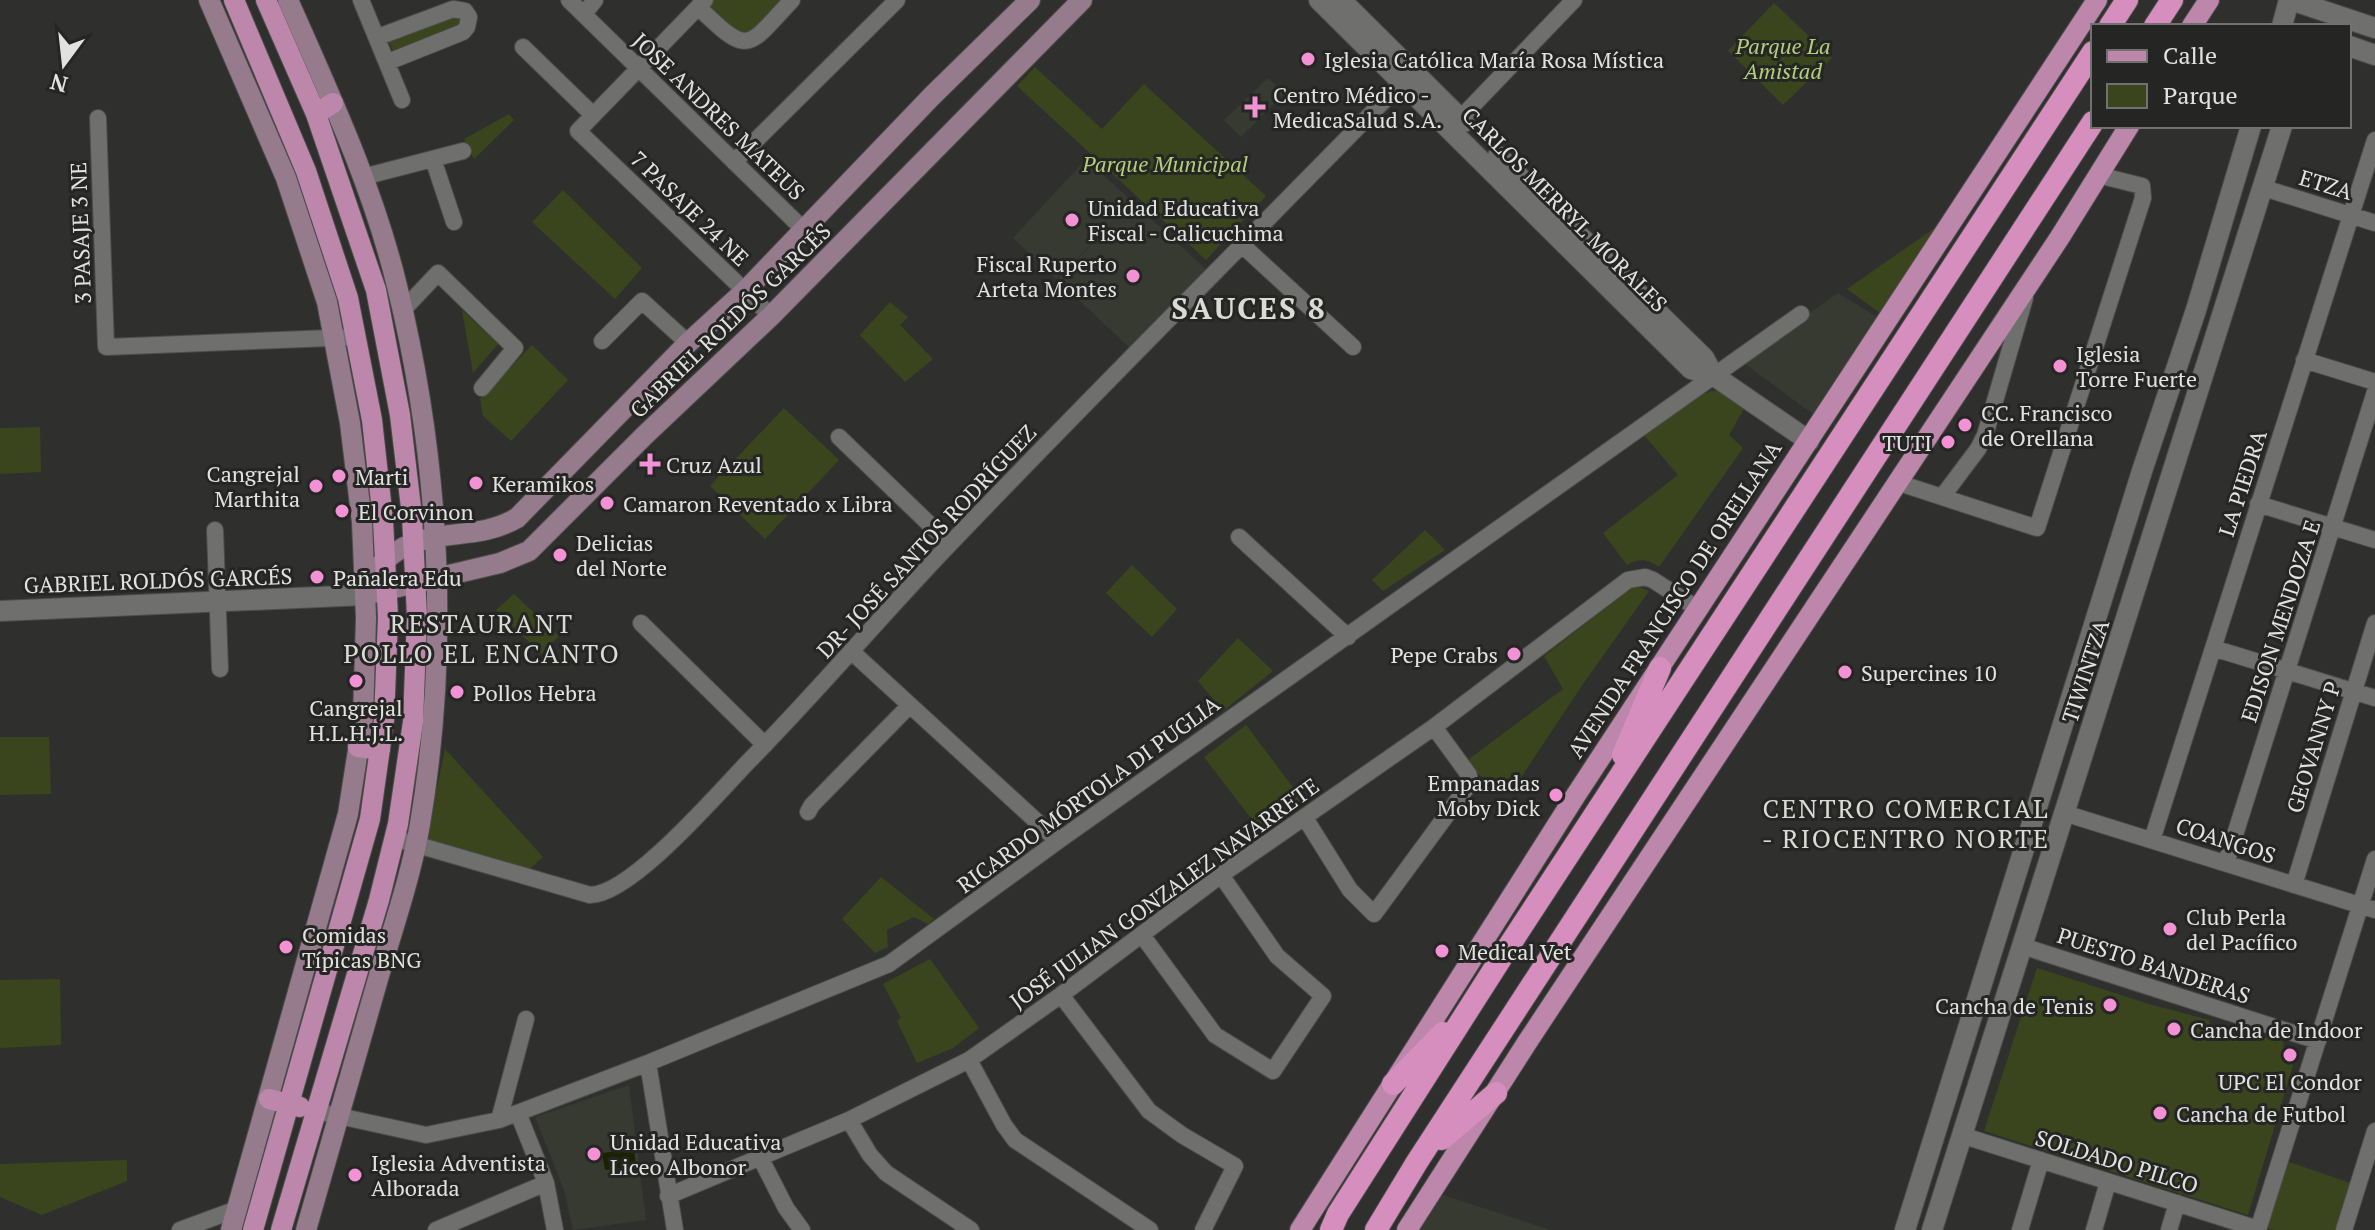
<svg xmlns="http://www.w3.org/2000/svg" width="2375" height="1230" font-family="'PT Serif',serif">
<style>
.built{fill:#373a31}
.green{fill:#3a451e}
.water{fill:#1a2300}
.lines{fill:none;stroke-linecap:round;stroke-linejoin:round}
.minor-casing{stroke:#4c4d4a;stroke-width:18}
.tertiary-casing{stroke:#4c4d4a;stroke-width:22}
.secondary-casing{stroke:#4c4d4a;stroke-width:22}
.primary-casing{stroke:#4c4d4a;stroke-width:22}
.trunk-casing{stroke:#4c4d4a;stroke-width:24}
.minor{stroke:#6f706d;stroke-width:16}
.tertiary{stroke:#6f706d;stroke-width:20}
.secondary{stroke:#967b8c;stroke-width:20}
.primary{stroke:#bc87aa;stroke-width:20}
.trunk{stroke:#d68ebe;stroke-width:22}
.poi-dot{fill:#f391d5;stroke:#252623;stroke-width:3}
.labels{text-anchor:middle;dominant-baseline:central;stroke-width:6;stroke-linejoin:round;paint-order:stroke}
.park-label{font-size:22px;font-style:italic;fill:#b4cd7d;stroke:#252623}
.poi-label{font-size:22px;fill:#e2e3e1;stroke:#252623;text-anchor:start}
.street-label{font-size:22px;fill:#e2e3e1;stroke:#252623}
.quarter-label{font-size:26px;letter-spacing:2px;fill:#dadbd7;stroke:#252623}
.district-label{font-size:30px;font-weight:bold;letter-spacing:2px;fill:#dadbd7;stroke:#252623}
</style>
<rect width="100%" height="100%" fill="#2f302d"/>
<path class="built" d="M1268,78L1285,93L1241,137L1224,120Z
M1086,159L1208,271L1131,349L1057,280L1120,215L1056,279L1013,238Z
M1838,293L1879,318L1814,415L1741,361Z
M629,1085L646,1220L573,1230L564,1190L535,1117Z
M1440,1194L1551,1230H1418Z"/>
<path class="green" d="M714,0H787L757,32L735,34L708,6Z
M1774,3L1832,58L1783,105L1728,51Z
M457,13L464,23L394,53L387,38Z
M1035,67L1102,129L1144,84L1266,196L1206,260L1017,86Z
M509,114L514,120L474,159L464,139Z
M563,190L642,268L615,299L532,222Z
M1952,216L1880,313L1847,289Z
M890,302L908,317L900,325L933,359L905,382L860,335Z
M462,310L498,344L473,373Z
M532,345L568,380L511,441L483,416L480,399Z
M1711,391H1724L1745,407L1729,435L1743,448L1659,567C1647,559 1640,558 1627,565L1603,533L1678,475L1643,434L1697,397Z
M784,408L839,460L765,539L710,486Z
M40,427L41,472L0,474V428Z
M1425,530L1445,550L1383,591L1372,580Z
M1132,565L1177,609L1152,637L1106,593Z
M1638,586L1649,591L1583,684L1512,791L1479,775L1469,759L1563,689L1544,656L1632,588Z
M514,594L559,636L541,654L496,610Z
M1238,638L1273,671L1223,711L1198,681Z
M1246,725L1304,802L1263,834L1204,757Z
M0,737H49L51,794L0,795Z
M445,749L543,857L527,871L426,840Z
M881,877L934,919L928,924L914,917L887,930L888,947L875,953L842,919Z
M930,959L979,1028L953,1048L917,1063L897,1021L901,1018L883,984Z
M2037,968L2149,1004L2209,1020V1023L2224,1028L2226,1025L2284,1042L2283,1047L2297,1052L2248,1215L1984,1131Z
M60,979L61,1045L0,1048V980Z
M127,1160V1181L42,1215L0,1197V1164Z
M2284,1160L2353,1184L2338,1230H2274L2263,1227Z"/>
<path class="water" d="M634,1149L636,1166L605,1170L602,1153Z"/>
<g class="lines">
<defs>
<path id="minor" d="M361,0L402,100
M569,0L804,230
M705,0L578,131L771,316
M698,7C750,57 746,49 792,0
M584,14L595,0
M378,37L453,9L465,11L469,17L467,27L463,32L388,62
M523,47L593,115
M98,118L106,347L356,337
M1453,126L1574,0
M433,159L454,222
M734,162L897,0
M363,177L463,151
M2264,188L2375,223
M1241,244L1353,347
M402,311L438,273L515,348L482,388
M602,341L642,301L688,343
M2304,360L2375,382
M839,437L950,544
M1896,482L2037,528L2143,198L2142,186L2098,175
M1942,497L1978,449L1985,435L2025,298
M2258,504L2375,540
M215,530L220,669
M1239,537L1348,637
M641,623L765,745
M2213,648L2375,698
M851,651L1058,841
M808,812L812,805L910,705
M2064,813L2375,910
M1305,818L1350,890L1374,914L1468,786L1469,775L1434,727
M2152,840L2375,140
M404,841L590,895C631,895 718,793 749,761C817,692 880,617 947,547C1099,388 1255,233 1409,75
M2226,863L2375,392
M2294,885L2375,623
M1142,935L1215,1035L1273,1071L1323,996L1277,956L1221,875
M2022,946L2318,1041
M1061,995L1149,1111L1182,1135L1235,1166L1203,1230
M969,1060L1004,1125L1015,1140L1150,1230
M648,1063L675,1230
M316,1111L426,1135L499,1120L648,1063L889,964L1058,841L1801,314
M518,1113L546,1183L555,1230
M499,1120L526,1019
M849,1120L870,1155L886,1173L971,1230
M1961,1135L2258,1229
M761,1159L786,1208L802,1230
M668,1196L849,1120L969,1060L1061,995L1221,875L1434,727L1628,580L1645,577L1653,580L1698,609
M180,1230L237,1209
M436,1230L546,1183
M2020,1230L2041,1160
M2094,1230L2108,1182
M2169,1230L2177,1203
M2258,1230L2375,859
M2344,1230L2375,1131"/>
<path id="tertiary" d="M1319,0L1691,369L1713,375L1809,441
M1341,0L1464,122
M2291,0L2375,28
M2282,26L2289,0
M2349,46L2375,55
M1498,156L1704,358L1713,375
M0,611L365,595
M1905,1230L2142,471L2196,310L2251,126
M1932,1230L2282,126"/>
<path id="secondary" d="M209,0L286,178L327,302L350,423L362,522L366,618L363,718L348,814L231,1230
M288,0C329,93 373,187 397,286C440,461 450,647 420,824C411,876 393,928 378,979C354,1062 330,1146 306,1230
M376,569C420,520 469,546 517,518L688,343L745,291L932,96L1030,0
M373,593L500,563L529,551L645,435L771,316L1082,0"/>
<path id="primary" d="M234,0L306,171L348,298L372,420L383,520L388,617L384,720L370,819L253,1230
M266,0L316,114L376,290L400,415L412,516L417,616L413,722L398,824L379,900L281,1230
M2192,26L2209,0
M316,114L333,103
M358,747L380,750
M269,1099L300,1107
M1300,1230L1576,795L2097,0
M1407,1230L1528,1041L2060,237L2129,126"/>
<path id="trunk" d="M2110,26L2127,0
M2155,26L2172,0
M1623,755L1660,668
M1393,1084L1443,1033
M1442,1139L1496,1093
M1331,1230L1338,1214L1505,952L2093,52
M1376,1230L1417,1162L2093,122"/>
</defs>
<use href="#minor" class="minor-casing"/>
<use href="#tertiary" class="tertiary-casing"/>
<use href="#secondary" class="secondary-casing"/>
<use href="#primary" class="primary-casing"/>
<use href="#trunk" class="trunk-casing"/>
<use href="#minor" class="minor"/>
<use href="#tertiary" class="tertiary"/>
<use href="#secondary" class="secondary"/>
<use href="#primary" class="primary"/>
<use href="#trunk" class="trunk"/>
</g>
<g class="poi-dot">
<circle cx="1308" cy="59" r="8"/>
<path d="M1251 95h8v8h8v8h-8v8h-8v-8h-8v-8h8z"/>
<circle cx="1072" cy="220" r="8"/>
<circle cx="1133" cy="276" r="8"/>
<circle cx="2060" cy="366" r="8"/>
<circle cx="1965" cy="425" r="8"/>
<circle cx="1948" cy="442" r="8"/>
<path d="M646 452h8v8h8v8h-8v8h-8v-8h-8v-8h8z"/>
<circle cx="339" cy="476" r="8"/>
<circle cx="476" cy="483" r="8"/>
<circle cx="316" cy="486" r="8"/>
<circle cx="607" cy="503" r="8"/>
<circle cx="342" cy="511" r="8"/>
<circle cx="560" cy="555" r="8"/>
<circle cx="317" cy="577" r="8"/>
<circle cx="1514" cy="654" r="8"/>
<circle cx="1845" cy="672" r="8"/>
<circle cx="356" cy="681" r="8"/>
<circle cx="457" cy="692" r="8"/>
<circle cx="1556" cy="795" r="8"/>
<circle cx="2170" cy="929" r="8"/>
<circle cx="286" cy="947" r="8"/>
<circle cx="1442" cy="951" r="8"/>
<circle cx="2110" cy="1005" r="8"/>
<circle cx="2174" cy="1029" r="8"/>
<circle cx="2290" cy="1055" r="8"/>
<circle cx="2160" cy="1113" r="8"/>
<circle cx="594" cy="1154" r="8"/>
<circle cx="355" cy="1175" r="8"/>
</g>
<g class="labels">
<g class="park-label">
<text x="1783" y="45">Parque La<tspan x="1783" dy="25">Amistad</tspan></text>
<text x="1165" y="163">Parque Municipal</text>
</g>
<g class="poi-label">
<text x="1324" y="59">Iglesia Católica María Rosa Mística</text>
<text x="1273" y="94">Centro Médico -<tspan x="1273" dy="25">MedicaSalud S.A.</tspan></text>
<text x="1088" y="207">Unidad Educativa<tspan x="1088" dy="25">Fiscal - Calicuchima</tspan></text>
<text x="1117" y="263" text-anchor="end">Fiscal Ruperto<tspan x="1117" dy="25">Arteta Montes</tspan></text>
<text x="2076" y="353">Iglesia<tspan x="2076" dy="25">Torre Fuerte</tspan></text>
<text x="1981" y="412">CC. Francisco<tspan x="1981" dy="25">de Orellana</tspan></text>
<text x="1932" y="442" text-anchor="end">TUTI</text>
<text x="666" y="464">Cruz Azul</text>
<text x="300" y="473" text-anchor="end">Cangrejal<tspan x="300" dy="25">Marthita</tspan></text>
<text x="355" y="476">Marti</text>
<text x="492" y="483">Keramikos</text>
<text x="623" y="503">Camaron Reventado x Libra</text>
<text x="358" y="511">El Corvinon</text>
<text x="576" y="542">Delicias<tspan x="576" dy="25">del Norte</tspan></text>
<text x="333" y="577">Pañalera Edu</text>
<text x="1498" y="654" text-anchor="end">Pepe Crabs</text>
<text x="1861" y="672">Supercines 10</text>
<text x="473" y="692">Pollos Hebra</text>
<text x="356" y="707" text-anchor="middle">Cangrejal<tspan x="356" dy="25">H.L.H.J.L.</tspan></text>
<text x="1540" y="782" text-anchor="end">Empanadas<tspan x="1540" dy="25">Moby Dick</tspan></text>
<text x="2186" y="916">Club Perla<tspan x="2186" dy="25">del Pacífico</tspan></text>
<text x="302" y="934">Comidas<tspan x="302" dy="25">Típicas BNG</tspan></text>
<text x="1458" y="951">Medical Vet</text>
<text x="2094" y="1005" text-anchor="end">Cancha de Tenis</text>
<text x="2190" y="1029">Cancha de Indoor</text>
<text x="2290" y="1081" text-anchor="middle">UPC El Condor</text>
<text x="2176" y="1113">Cancha de Futbol</text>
<text x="610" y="1141">Unidad Educativa<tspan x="610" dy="25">Liceo Albonor</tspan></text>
<text x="371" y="1162">Iglesia Adventista<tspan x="371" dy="25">Alborada</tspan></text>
</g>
<g class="street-label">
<text transform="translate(719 116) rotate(44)">JOSE ANDRES MATEUS</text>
<text transform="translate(2326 184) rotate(17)">ETZA</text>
<text transform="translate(690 208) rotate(44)">7 PASAJE 24 NE</text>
<text transform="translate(1565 209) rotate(45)">CARLOS MERRYL MORALES</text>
<text transform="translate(80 233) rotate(-92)">3 PASAJE 3 NE</text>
<text transform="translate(730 320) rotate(-44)">GABRIEL ROLDÓS GARCÉS</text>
<text transform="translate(2242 483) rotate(-72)">LA PIEDRA</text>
<text transform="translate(926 541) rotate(-47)">DR- JOSÉ SANTOS RODRÍGUEZ</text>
<text transform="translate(158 580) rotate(-2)">GABRIEL ROLDÓS GARCÉS</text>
<text transform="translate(1674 599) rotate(-57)">AVENIDA FRANCISCO DE ORELLANA</text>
<text transform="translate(2280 621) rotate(-72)">EDISON MENDOZA E</text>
<text transform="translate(2085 671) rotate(-72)">TIWINTZA</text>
<text transform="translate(2313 747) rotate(-73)">GEOVANNY P</text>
<text transform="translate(1088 794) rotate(-36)">RICARDO MÓRTOLA DI PUGLIA</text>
<text transform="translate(2226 840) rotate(18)">COANGOS</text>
<text transform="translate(1164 893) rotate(-36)">JOSÉ JULIAN GONZALEZ NAVARRETE</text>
<text transform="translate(2154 965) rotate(18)">PUESTO BANDERAS</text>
<text transform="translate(2117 1161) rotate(17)">SOLDADO PILCO</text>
</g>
<g class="quarter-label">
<text x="482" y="623">RESTAURANT<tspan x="482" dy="30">POLLO EL ENCANTO</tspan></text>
<text x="1906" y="808">CENTRO COMERCIAL<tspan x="1906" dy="30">- RIOCENTRO NORTE</tspan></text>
</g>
<g class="district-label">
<text x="1249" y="308">SAUCES 8</text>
</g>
</g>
<rect x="2091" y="24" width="260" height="104" fill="#252623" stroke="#71726f" stroke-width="2"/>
<rect x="2107" y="50" width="40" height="12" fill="#bc87aa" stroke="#71726f" stroke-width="2"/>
<text x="2163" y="64" font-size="24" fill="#e2e3e1">Calle</text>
<rect x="2107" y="84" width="40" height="24" fill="#3a451e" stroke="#71726f" stroke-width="2"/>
<text x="2163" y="104" font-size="24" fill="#e2e3e1">Parque</text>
<g transform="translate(64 64) rotate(195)" stroke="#252623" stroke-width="6" paint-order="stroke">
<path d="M0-6L14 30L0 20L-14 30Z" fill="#e2e3e1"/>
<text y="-12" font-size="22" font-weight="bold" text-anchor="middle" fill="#e2e3e1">N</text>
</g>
</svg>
